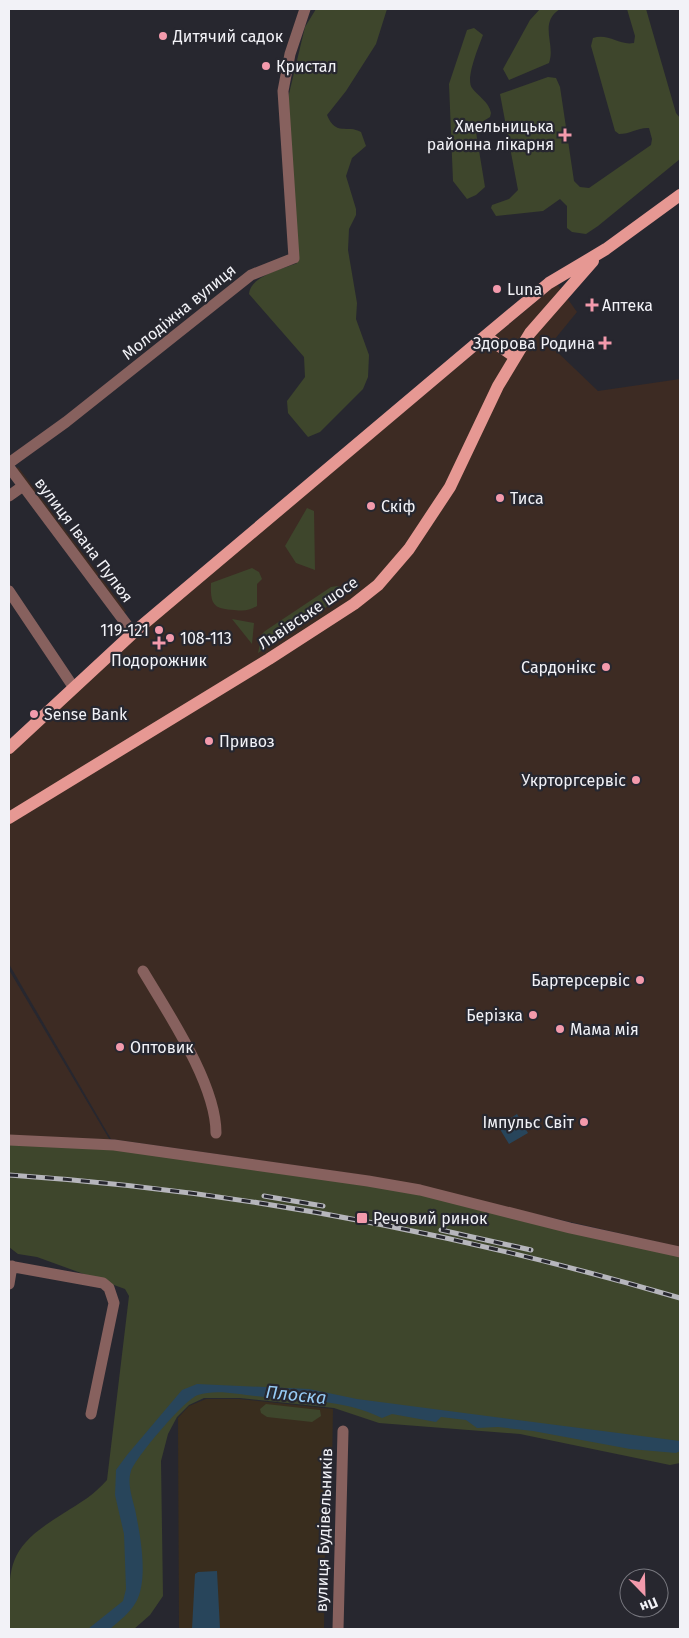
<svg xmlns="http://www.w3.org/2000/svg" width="689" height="1638" font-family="'Fira Sans',sans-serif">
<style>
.commercial{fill:#3d2b23}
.industrial{fill:#392d1e}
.green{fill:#3e462c}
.water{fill:#28455b}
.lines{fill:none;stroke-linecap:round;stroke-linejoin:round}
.street{stroke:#87615e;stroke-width:11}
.primary{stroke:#e69893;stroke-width:12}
.rail-casing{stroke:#b6b6bc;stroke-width:5}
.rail{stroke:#27272f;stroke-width:3;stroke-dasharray:9;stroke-linecap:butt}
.poi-dot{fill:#f39aac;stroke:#27272f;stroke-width:2}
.labels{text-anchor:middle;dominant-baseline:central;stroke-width:4.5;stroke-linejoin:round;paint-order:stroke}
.poi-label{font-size:16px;fill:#f2f2f7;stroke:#27272f;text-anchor:start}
.street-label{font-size:16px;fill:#f2f2f7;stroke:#27272f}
.water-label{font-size:18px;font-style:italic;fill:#96cbf6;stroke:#27272f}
</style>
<rect width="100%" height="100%" fill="#27272f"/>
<path class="commercial" d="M557,284L577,312L550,345L598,391L680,379V1247L369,1176L111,1139L9,964V753L136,636Z
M18,467L126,611L121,614L14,471Z
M9,970L108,1137L114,1145L9,1140Z"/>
<path class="industrial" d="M206,1399H239L333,1409L332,1467L326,1480L324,1629H179L178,1418L189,1406Z"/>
<path class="green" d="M316,9H387L376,44L346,91L327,115C336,137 347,124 361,132L366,146L352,158L346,176L356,209V215L349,229L348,250L357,303L356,319L369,355L368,377L363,389L320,432L308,437L288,413L287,401L305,377L304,357L249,294C250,276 283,269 297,263L288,98L305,27Z
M540,9H560C538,23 556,44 549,63L509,80L503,69L530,20Z
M627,9H646L676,113L680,118V159L598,226L586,234L572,232L567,228V206L560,199L543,211L496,216L491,208L492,205L509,199L518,190L500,94L548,77L556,78L560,87L574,181L580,187L589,188L651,145L652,139L649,128C639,127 630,134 619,134L615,131L591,46L593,38C609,33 619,46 634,43L635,36Z
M474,28L483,35C479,46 465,79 472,88C478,96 489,102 491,113L490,117L475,126L485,187L476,195L467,199L453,181L449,84L467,30Z
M307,508L314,511L315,570L296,563L285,546Z
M252,568L259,572L262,579L257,584V606C249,611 244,611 234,610C214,609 210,605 211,583Z
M337,586L348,589L349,592L258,653L262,634L265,631L331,587Z
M232,619L254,623L252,644Z
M9,1140L114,1145L368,1181L680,1252V1463L670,1465L520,1434L379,1423L334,1408L240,1398H204L189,1405L177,1417L168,1434L161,1461L163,1596L150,1615L134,1629H9C9,1565 5,1549 64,1513C80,1503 94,1495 107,1480L129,1296L125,1289L37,1257L18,1254L9,1247Z
M266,1404L320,1410L321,1416L312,1422L267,1417L261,1413L260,1409Z"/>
<path class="water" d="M517,1114L528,1133L509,1144L498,1126Z
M197,1384L309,1389L357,1399L680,1441V1451L676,1453L630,1449L533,1431L498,1427L477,1428L466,1420L441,1417L436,1422L392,1414L382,1418C344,1399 296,1400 255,1396C238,1394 215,1389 198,1395C185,1399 136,1457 131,1471C127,1483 132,1497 135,1509C140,1534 149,1579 136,1602C130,1613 119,1621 110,1629H88L123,1601L126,1589L124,1534L115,1495L116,1470L127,1455L182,1390Z
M217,1571L220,1629H192L195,1574L198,1572Z"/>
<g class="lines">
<path class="street" d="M9,463L66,422L251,275L294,258L283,91L290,54L305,9
M9,467L133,633
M9,496L23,486
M9,591L74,688
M143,971C168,1013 216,1084 216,1133
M9,1140L114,1145L368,1181L420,1190L570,1228L680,1252
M9,1266L103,1283L109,1288L114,1303L91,1414
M9,1284L12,1266
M338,1629L343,1431"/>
<path class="primary" d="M478,342L491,340L515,357
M9,748L133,633L478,342L549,283L606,249L680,195
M9,818L269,659L354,604L378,585L409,549L450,487L498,386L530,333L593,261"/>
<defs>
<path id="rail" d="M9,1175C237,1190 461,1234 680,1298
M264,1196L323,1206
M441,1230L531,1250"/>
</defs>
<use href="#rail" class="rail-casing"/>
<use href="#rail" class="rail"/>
</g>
<g class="poi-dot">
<circle cx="163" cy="36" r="5"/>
<circle cx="266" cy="66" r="5"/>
<path d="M562.5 127.5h5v5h5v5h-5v5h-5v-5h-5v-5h5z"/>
<circle cx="497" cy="289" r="5"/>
<path d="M589.5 297.5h5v5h5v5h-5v5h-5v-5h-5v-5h5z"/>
<path d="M602.5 335.5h5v5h5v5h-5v5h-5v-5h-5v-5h5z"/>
<circle cx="500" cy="498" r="5"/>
<circle cx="371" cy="506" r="5"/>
<circle cx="159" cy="630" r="5"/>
<circle cx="170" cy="638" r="5"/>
<path d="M156.5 635.5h5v5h5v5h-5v5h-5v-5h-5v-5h5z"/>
<circle cx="606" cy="667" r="5"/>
<circle cx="34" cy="714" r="5"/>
<circle cx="209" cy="741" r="5"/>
<circle cx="636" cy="780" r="5"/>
<circle cx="640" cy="980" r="5"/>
<circle cx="533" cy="1015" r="5"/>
<circle cx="560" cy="1029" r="5"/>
<circle cx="120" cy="1047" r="5"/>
<circle cx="584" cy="1122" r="5"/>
<rect x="356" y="1212" width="12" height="12" rx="2.5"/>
</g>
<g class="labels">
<g class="poi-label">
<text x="173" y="36">Дитячий садок</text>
<text x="276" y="66">Кристал</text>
<text x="554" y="126" text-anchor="end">Хмельницька<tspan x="554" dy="18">районна лікарня</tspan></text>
<text x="507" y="289">Luna</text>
<text x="602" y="305">Аптека</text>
<text x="595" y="343" text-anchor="end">Здорова Родина</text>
<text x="510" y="498">Тиса</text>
<text x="381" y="506">Скіф</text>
<text x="149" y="630" text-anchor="end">119-121</text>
<text x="180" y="638">108-113</text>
<text x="159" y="660" text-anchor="middle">Подорожник</text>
<text x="596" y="667" text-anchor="end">Сардонікс</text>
<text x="44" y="714">Sense Bank</text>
<text x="219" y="741">Привоз</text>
<text x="626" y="780" text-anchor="end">Укрторгсервіс</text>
<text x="630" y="980" text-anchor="end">Бартерсервіс</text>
<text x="523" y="1015" text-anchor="end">Берізка</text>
<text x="570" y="1029">Мама мія</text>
<text x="130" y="1047">Оптовик</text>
<text x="574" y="1122" text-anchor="end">Імпульс Світ</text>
<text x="373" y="1218">Речовий ринок</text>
</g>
<g class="street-label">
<text transform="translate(179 312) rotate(-39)">Молодіжна вулиця</text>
<text transform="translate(84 540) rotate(53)">вулиця Івана Пулюя</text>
<text transform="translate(308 613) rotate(-34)">Львівське шосе</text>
<text transform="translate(324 1530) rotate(-88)">вулиця Будівельників</text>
</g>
<g class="water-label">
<text transform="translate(296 1395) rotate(6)">Плоска</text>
</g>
</g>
<rect width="689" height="1638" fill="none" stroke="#f2f2f7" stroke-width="20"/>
<g transform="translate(644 1593) rotate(157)"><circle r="24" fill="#27272f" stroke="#78787f"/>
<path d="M0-4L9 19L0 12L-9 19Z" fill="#f39aac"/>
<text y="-8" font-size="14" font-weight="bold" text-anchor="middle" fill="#f2f2f7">Пн</text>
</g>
</svg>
